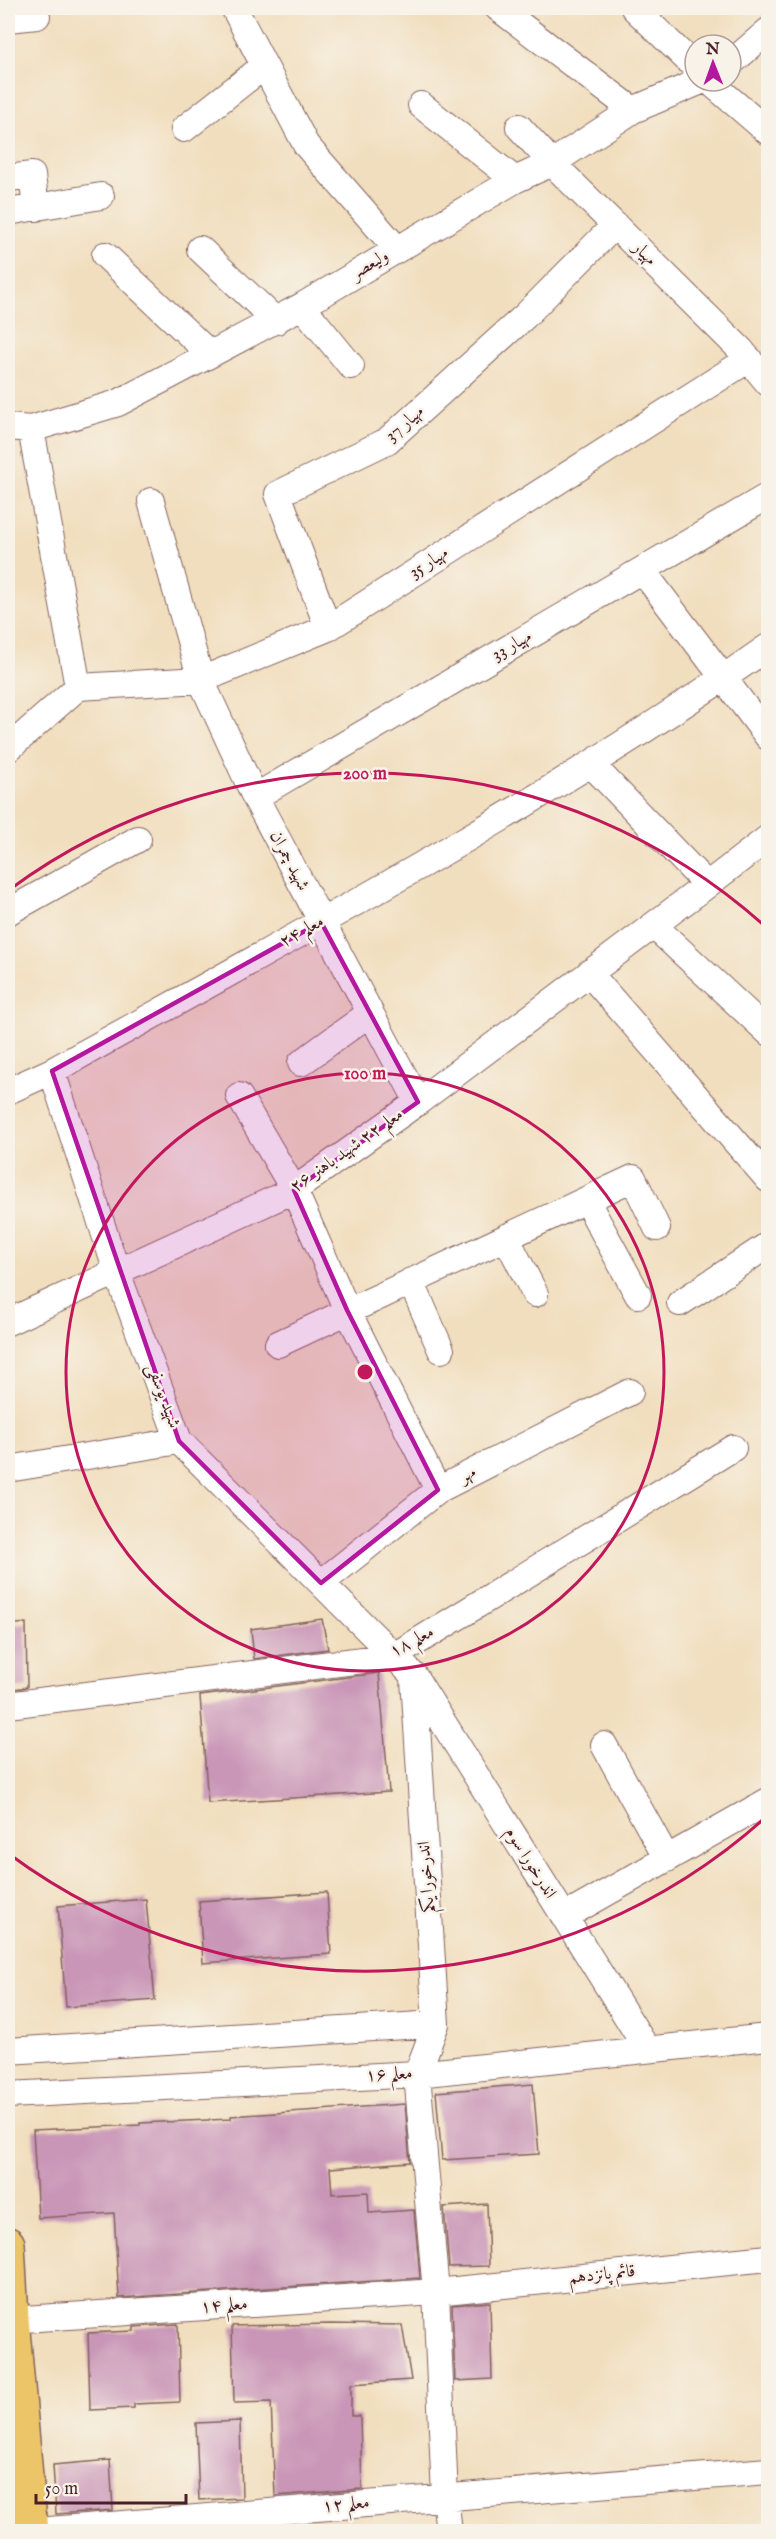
<svg xmlns="http://www.w3.org/2000/svg" width="776" height="2539" font-family="'IM FELL English',Amiri,serif">
<style>
.building{fill:#c996b7}
.lines{fill:none;stroke-linecap:round;stroke-linejoin:round}
.minor-casing{stroke:#84625e;stroke-width:28}
.major-casing{stroke:#84625e;stroke-width:36}
.minor{stroke:#fff;stroke-width:26}
.major{stroke:#edc569;stroke-width:33}
.marked{fill:#b5179e;fill-opacity:0.2;stroke:#b5179e;stroke-width:4.5;stroke-linejoin:round}
.ring{fill:none;stroke:#c2185b;stroke-width:3}
.labels{text-anchor:middle;dominant-baseline:central;stroke-width:5;stroke-linejoin:round;paint-order:stroke}
.street-label{font-size:18px;fill:#4a1f2b;stroke:#f7f3e8}
.centre{fill:#c2185b;stroke:#f7f3e8;stroke-width:3}
.ring-label{font-size:18px;text-anchor:middle;font-weight:bold;fill:#c2185b;stroke:#f7f3e8;stroke-width:5;stroke-linejoin:round;paint-order:stroke}
</style>
<rect width="100%" height="100%" fill="#f7f3e8"/>
<filter id="ink" filterUnits="userSpaceOnUse"><feTurbulence type="fractalNoise" baseFrequency=".0167" numOctaves="2"/><feDisplacementMap in="SourceGraphic" scale="12" xChannelSelector="R" yChannelSelector="G"/><feConvolveMatrix kernelMatrix="1 2 1 2 8 2 1 2 1" color-interpolation-filters="sRGB"/></filter>
<filter id="wash" filterUnits="userSpaceOnUse"><feTurbulence type="fractalNoise" baseFrequency=".008" numOctaves="4" result="noise"/><feDisplacementMap in="SourceGraphic" scale="24" xChannelSelector="R" yChannelSelector="G"/><feGaussianBlur stdDeviation="1.35" result="paint"/><feColorMatrix in="noise" values="0 0 0 0 0 0 0 0 0 0 0 0 0 0 0 0 0 1.4 0 .05"/><feComposite in="paint" operator="in"/></filter>
<g filter="url(#wash)">
<rect width="100%" height="100%" fill="#f1debe"/>
<g id="blocks">
<path class="building" d="M322,1619L328,1649L254,1659L251,1629Z
M26,1623L27,1687L8,1690V1625Z
M379,1673L389,1792L208,1803L200,1696Z
M327,1892L331,1954L203,1963L199,1901Z
M146,1899L155,2000L66,2007L58,1906Z
M533,2084L539,2154L442,2160L436,2092Z
M405,2104L410,2162L330,2168L332,2194L368,2192L369,2213L414,2210L420,2278L119,2298L114,2213L38,2218L33,2130L140,2125V2123L231,2119V2116Z
M487,2204L489,2266L449,2267L444,2207Z
M490,2302L492,2379L455,2381L452,2305Z
M178,2324L180,2402L134,2404V2408L90,2410L88,2333L134,2331V2327Z
M330,2324L402,2325L411,2380L351,2384V2416H360L362,2489L275,2496L271,2402L234,2403L232,2326Z
M240,2421L242,2498L199,2500L196,2423Z
M110,2460L113,2510L56,2514L53,2465Z"/>
</g>
</g>
<g filter="url(#ink)">
<use href="#blocks" fill-opacity="0" stroke="#84625e" stroke-width="1.5"/>
<g class="lines">
<defs>
<path id="minor" d="M234,8L306,145L397,249
M498,8L633,110
M634,8L695,67
M8,19L37,16
M731,63L768,31
M709,81L768,132
M421,105L515,180
M519,127L552,163L741,350L768,383
M184,129L264,66
M8,178L32,175L36,208
M8,212L101,196
M200,249L276,321
M105,255L210,354
M302,306L351,366
M8,427L31,429L118,403L302,306L515,180L552,163L633,110L701,81
M31,429L78,687
M151,501L201,680L255,797L418,1102
M642,570L768,737
M328,628L278,494L387,441L525,316L615,225
M78,687L201,680L328,628L749,359
M8,749L78,687
M255,797L768,496
M707,885L768,838
M8,912L138,839
M654,926L768,1032
M589,973L768,1179
M301,1063L370,1013
M52,1071L117,1272L179,1441L414,1676L647,2049
M8,1091L52,1071C294,937 541,806 768,647
M239,1096L294,1190L347,1310L438,1490
M586,1200L638,1295
M506,1237L535,1294
M411,1281L441,1350
M680,1303L768,1245
M8,1322L294,1190L418,1102L707,885L591,764
M278,1344L633,1178L657,1228
M8,1469L179,1441
M321,1583L438,1490L630,1392
M414,1679L436,2024L417,2074L436,2292L445,2497L449,2532
M8,1705L394,1656L733,1448
M604,1745L667,1859
M564,1917L768,1801
M8,2051L436,2024
M8,2095L417,2074L768,2037
M8,2320L436,2292L768,2258
M25,2532L768,2471"/>
<path id="major" d="M8,2244L12,2319L31,2532"/>
</defs>
<use href="#minor" class="minor-casing"/>
<use href="#major" class="major-casing"/>
<use href="#minor" class="minor"/>
<use href="#major" class="major"/>
</g>
</g>
<path class="marked" d="M321,922L418,1102L294,1190L347,1310L438,1490L321,1583L179,1441L52,1071Z"/>
<g class="ring">
<circle cx="365" cy="1372" r="299"/>
<path d="M766 1817A599 599 0 0 1 9 1854M9 890A599 599 0 0 1 766 927"/>
</g>
<g class="labels">
<g class="street-label">
<text transform="translate(644 254) rotate(45)">مهیار</text>
<text transform="translate(370 265) rotate(-31)">ولیعصر</text>
<text transform="translate(405 424) rotate(-41)">مهیار 37</text>
<text transform="translate(429 563) rotate(-33)">مهیار 35</text>
<text transform="translate(512 646) rotate(-30)">مهیار 33</text>
<text transform="translate(289 861) rotate(62)">شهید چمران</text>
<text transform="translate(302 932) rotate(-29)">معلم ۲۴</text>
<text transform="translate(347 1151) rotate(-35)">معلم ۲۲ شهید باهنر ۲۶</text>
<text transform="translate(163 1396) rotate(70)">شهید یوسفی</text>
<text transform="translate(468 1475) rotate(-27)">مهر</text>
<text transform="translate(412 1642) rotate(-28)">معلم ۱۸</text>
<text transform="translate(530 1863) rotate(58)">اندرخورا سوم</text>
<text transform="translate(427 1877) rotate(-94)">اندرخورا یکم</text>
<text transform="translate(389 2075) rotate(-3)">معلم ۱۶</text>
<text transform="translate(602 2275) rotate(-6)">قائم پانزدهم</text>
<text transform="translate(224 2306) rotate(-4)">معلم ۱۴</text>
<text transform="translate(346 2505) rotate(-5)">معلم ١٢</text>
</g>
</g>
<circle cx="365" cy="1372" r="9" class="centre"/>
<g class="ring-label">
<text x="365" y="779">200 m</text>
<text x="365" y="1079">100 m</text>
</g>
<rect width="776" height="2539" fill="none" stroke="#f7f3e8" stroke-width="30"/>
<g transform="translate(713 63) rotate(359)"><circle r="28" fill="#f7f3e8" stroke="#b29e9c" stroke-width="1.5"/>
<path d="M0-4.5L10 22L0 15L-10 22Z" fill="#b5179e"/>
<text y="-9" font-size="16" font-weight="bold" text-anchor="middle" fill="#4a1f2b">N</text>
</g>
<path d="M36 2494v9h150v-9" fill="none" stroke="#4a1f2b" stroke-width="3"/>
<text x="45" y="2494" font-size="18" fill="#4a1f2b" stroke="#f7f3e8" stroke-width="4.5" paint-order="stroke">50 m</text>
</svg>
